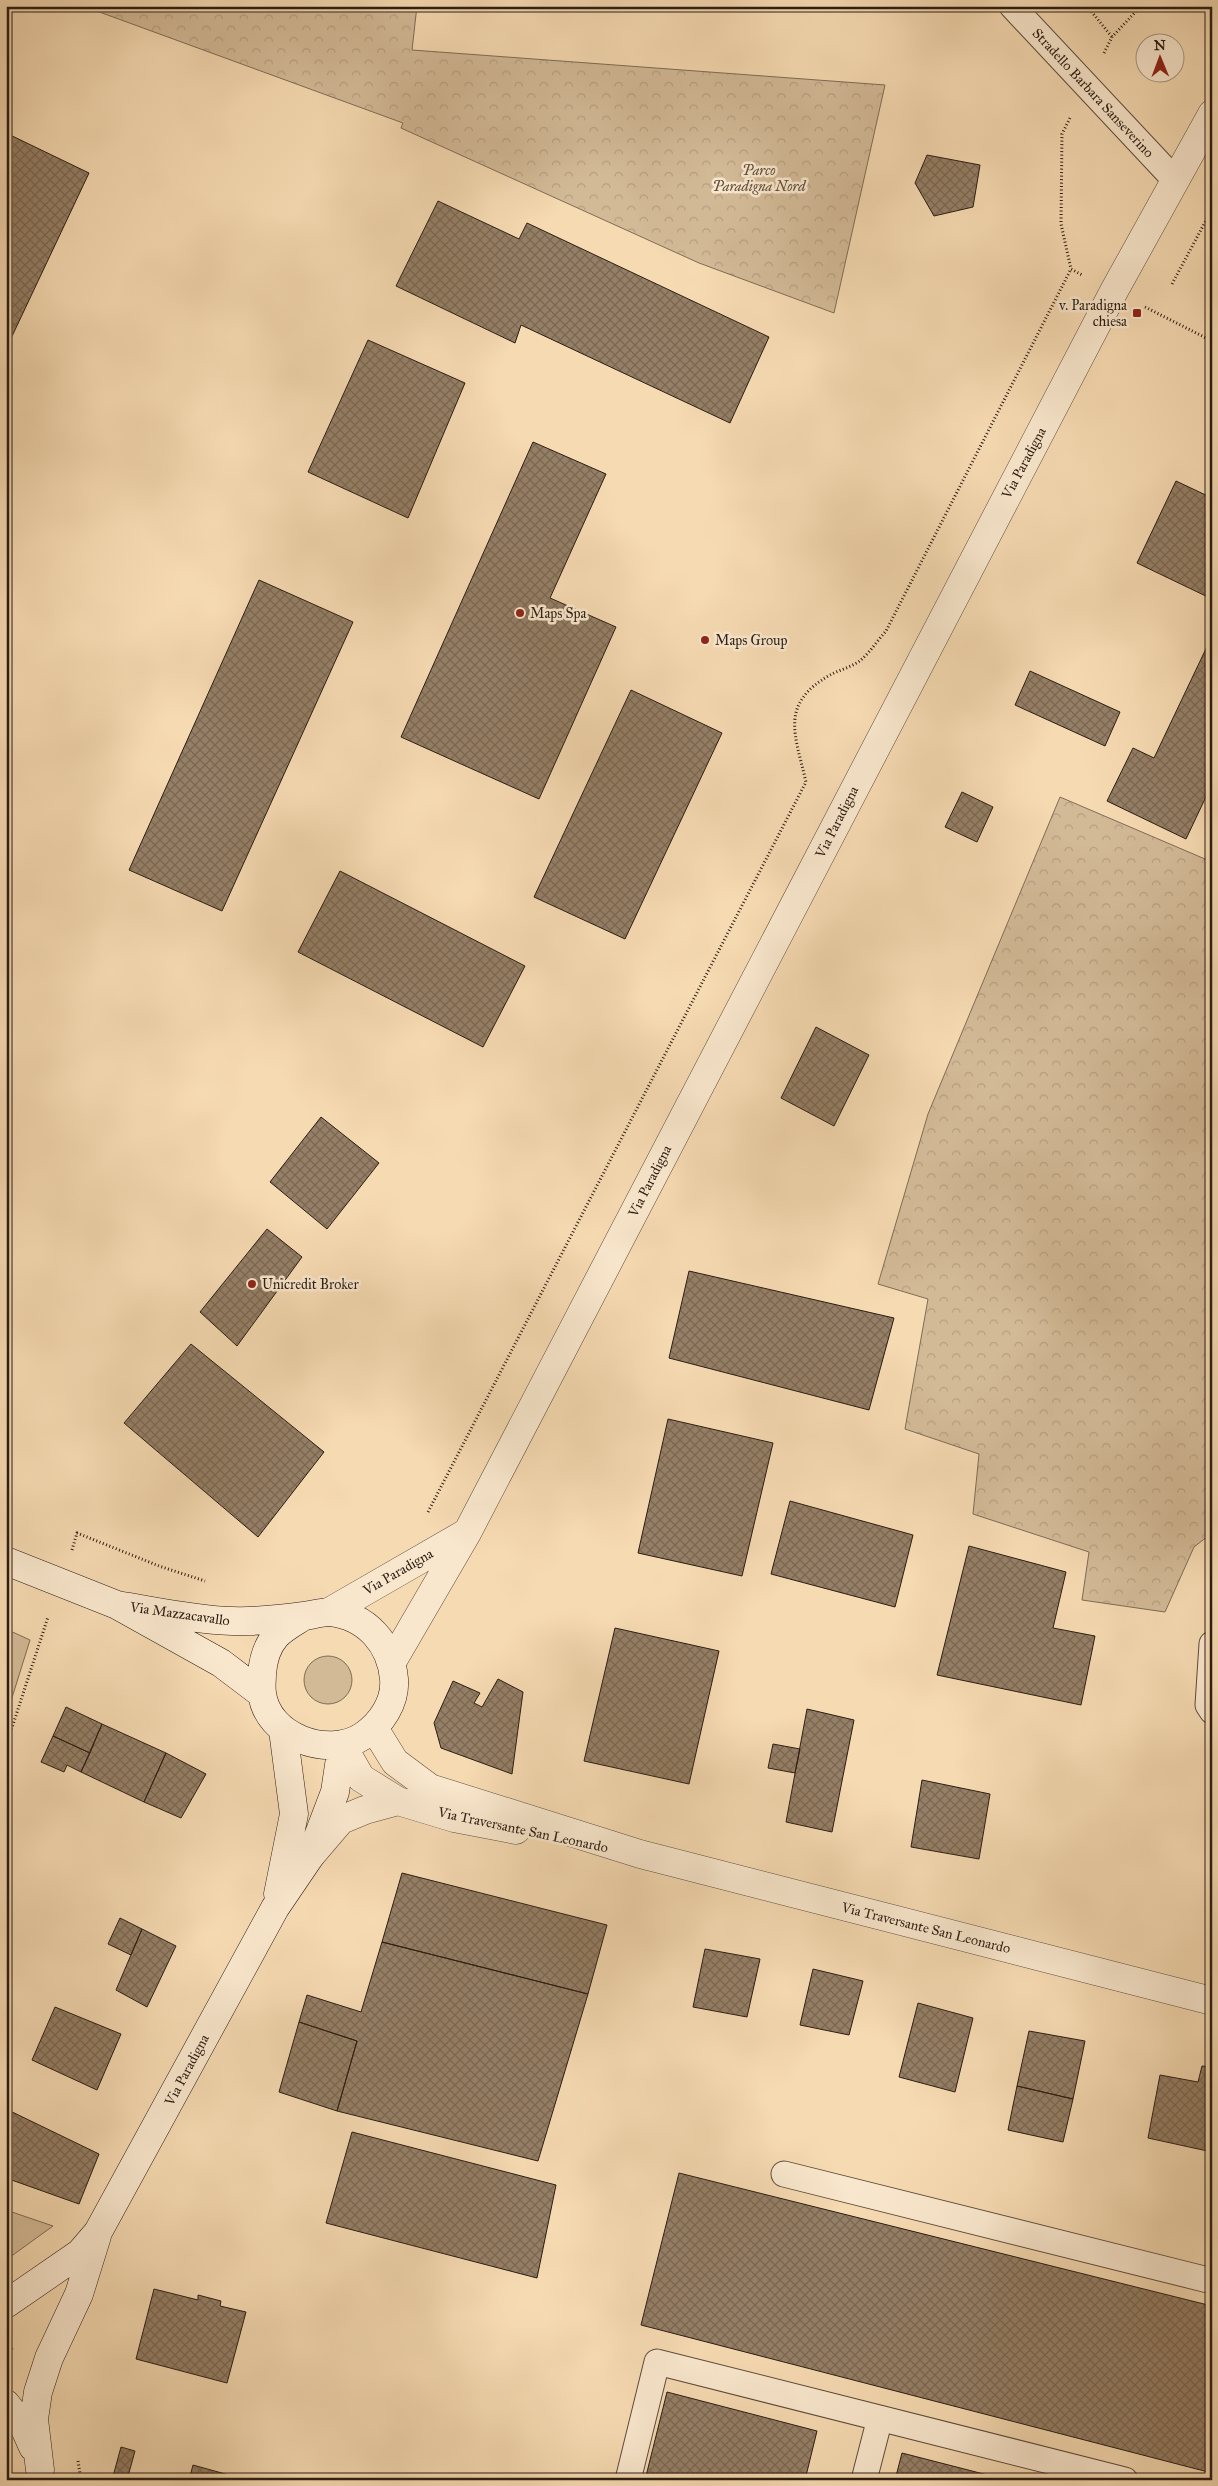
<svg xmlns="http://www.w3.org/2000/svg" width="1218" height="2486" font-family="'IM FELL Great Primer',serif">
<style>
.grass{fill:#d3ba97;stroke:#7f6c56}
.forest{fill:url(#forest-crowns);stroke:#7f6c56}
.building{fill:url(#building-cross-hatch);stroke:#2b1d14}
.lines{fill:none;stroke-linecap:round;stroke-linejoin:round}
.lane-casing{stroke:#5e4c3c;stroke-width:27}
.street-casing{stroke:#5e4c3c;stroke-width:29}
.secondary-casing{stroke:#2b1d14;stroke-width:29}
.path{stroke:#2b1d14;stroke-width:3;stroke-dasharray:1 2.5;stroke-linecap:butt}
.lane{stroke:#f9e7cd;stroke-width:25}
.street{stroke:#f9e7cd;stroke-width:28}
.secondary{stroke:#f9e7cd;stroke-width:28}
.poi-dot{fill:#8f2418;stroke:#f9e7cd;stroke-width:2}
.labels{text-anchor:middle;dominant-baseline:central;stroke-width:5;stroke-linejoin:round;paint-order:stroke}
.street-label{font-size:14px;fill:#2b1d14;stroke:#f9e7cd}
.park-label{font-size:14px;font-style:italic;fill:#5d4c3b;stroke:#f9e7cd}
.poi-label{font-size:14px;fill:#2b1d14;stroke:#f9e7cd;text-anchor:start}
</style>
<defs>
<pattern id="forest-crowns" width="20" height="18" patternUnits="userSpaceOnUse" patternTransform="scale(1.25)"><rect width="20" height="18" fill="#d3ba97"/><path d="M2 6a3 3 0 1 1 6 0M12 15a3 3 0 1 1 6 0" fill="none" stroke="#b59f81"/></pattern>
<pattern id="building-cross-hatch" width="8" height="8" patternUnits="userSpaceOnUse" patternTransform="scale(1.25)"><rect width="8" height="8" fill="#957f66"/><path d="M0 0l8 8M0 8l8-8" fill="none" stroke="#7a6753"/></pattern>
</defs>
<rect width="100%" height="100%" fill="#f6dab2"/>
<filter id="stains"><feTurbulence type="fractalNoise" baseFrequency=".004" numOctaves="4"/><feColorMatrix values="0 0 0 0 .2 0 0 0 0 .09 0 0 0 0 .02 0 0 0 .5 -.17"/></filter>
<radialGradient id="worn" r=".72"><stop offset=".6" stop-color="#630" stop-opacity="0"/><stop offset="1" stop-color="#630" stop-opacity=".3"/></radialGradient>
<path class="grass" d="M6,1629L30,1640L6,1717Z
M304 1680a24 24 0 1 1 48 0a24 24 0 1 1-48 0Z
M6,2210L53,2226L6,2260Z"/>
<path class="forest" d="M83,6H417L412,50L885,85L834,313L699,263L401,128L403,123Z
M1060,797L1212,862V1533L1194,1547L1165,1612L1082,1600L1089,1552L973,1514L979,1454L905,1429L928,1299L878,1284L928,1114Z"/>
<path class="building" d="M6,133L89,173L6,349Z
M927,155L980,165L973,207L934,216L915,183Z
M438,201L519,239L527,223L769,337L730,423L521,325L515,343L396,286Z
M368,340L465,383L408,518L308,472Z
M533,442L606,474L550,598L616,627L539,799L401,737Z
M1176,481L1212,498V545L1207,555L1212,557V599L1137,563Z
M259,580L353,622L222,911L129,870Z
M1212,636V784L1186,839L1107,801L1133,748L1154,758Z
M1030,671L1120,712L1105,746L1015,705Z
M631,690L722,733L625,939L534,897Z
M962,792L993,807L977,842L945,827Z
M340,871L525,966L483,1047L298,952Z
M816,1027L869,1055L834,1126L781,1098Z
M321,1117L379,1163L327,1229L270,1182Z
M267,1229L302,1257L237,1346L200,1312Z
M689,1271L894,1318L869,1410L669,1358Z
M191,1344L324,1452L258,1537L124,1423Z
M668,1419L773,1443L742,1576L638,1553Z
M790,1501L913,1535L895,1607L771,1574Z
M969,1546L1066,1572L1053,1628L1095,1636L1081,1705L937,1675Z
M615,1628L719,1651L689,1784L584,1761Z
M498,1679L523,1692L512,1774L441,1748L434,1723L453,1681L480,1693L474,1703L482,1707Z
M66,1707L102,1724L90,1753L53,1736Z
M807,1709L854,1720L832,1832L786,1822Z
M102,1724L166,1753L144,1802L81,1772Z
M53,1736L90,1753L81,1772L67,1765L64,1772L41,1762Z
M773,1744L800,1749L795,1773L768,1768Z
M166,1753L206,1774L181,1818L144,1802Z
M922,1780L990,1794L979,1859L911,1847Z
M402,1873L607,1925L588,1994L382,1942Z
M120,1918L142,1929L131,1955L108,1944Z
M142,1929L176,1946L147,2007L116,1990Z
M382,1942L588,1994L538,2161L337,2111L357,2041L299,2022L307,1995L361,2012Z
M705,1949L760,1959L747,2017L693,2007Z
M813,1969L863,1981L849,2035L800,2025Z
M918,2003L973,2018L955,2092L899,2077Z
M55,2007L121,2034L97,2090L32,2060Z
M299,2022L357,2041L337,2111L279,2092Z
M1029,2031L1085,2041L1073,2099L1017,2086Z
M1202,2066L1212,2067V2152L1148,2138L1160,2075L1198,2082Z
M1017,2086L1073,2099L1063,2142L1008,2130Z
M6,2109L99,2154L79,2204L6,2178Z
M352,2132L556,2185L537,2278L326,2223Z
M679,2173L1212,2306V2473L641,2325Z
M154,2289L198,2300V2295L221,2301L220,2306L246,2312L227,2383L136,2359Z
M667,2392L817,2431L805,2480H645Z
M121,2447L135,2451L127,2480H112Z
M902,2453L1007,2480H895Z
M193,2465L247,2480H189Z"/>
<g class="lines">
<defs>
<path id="lane" d="M1012,6L1174,179
M1212,1644L1208,1705L1212,1711
M784,2174L1212,2281
M628,2480L657,2362L1125,2480
M864,2480L880,2418"/>
<path id="street" d="M329,1612L466,1533
M392,1662L467,1533L1114,291L1212,114
M374,1728L395,1762L430,1788L640,1854L1212,2001
M342,1745L361,1778L398,1801L454,1818L516,1830
M312,1854L341,1820L365,1810L398,1801"/>
<path id="secondary" d="M6,1561L117,1605L221,1663L262,1694
M117,1605C155,1611 194,1620 232,1621C256,1622 281,1619 304,1616C312,1615 322,1612 330,1612C367,1616 391,1644 394,1679C396,1702 381,1724 363,1736C328,1759 267,1737 262,1693C261,1687 262,1680 262,1674C263,1661 267,1646 276,1636C283,1628 295,1622 304,1616
M278,1894L294,1814L283,1730
M6,2304L80,2253L98,2232L275,1908L311,1855L335,1792L342,1745
M6,2404L24,2427L33,2447
M40,2470L34,2419L38,2392L49,2358L79,2294L97,2236"/>
</defs>
<use href="#lane" class="lane-casing"/>
<use href="#street" class="street-casing"/>
<use href="#secondary" class="secondary-casing"/>
<path class="path" d="M1087,6L1112,37
M1104,53L1112,37L1141,6
M1070,118L1062,134L1061,224L1071,269
M1172,284L1210,213
M1145,307L1212,341
M428,1512L806,782C795,734 779,704 830,675C839,670 852,667 861,660C870,652 878,640 886,631L1071,269L1082,275
M72,1550L77,1533L159,1566L205,1581
M6,1746L48,1617
M6,2345L13,2350
M78,2461L81,2480"/>
<use href="#lane" class="lane"/>
<use href="#street" class="street"/>
<use href="#secondary" class="secondary"/>
</g>
<g class="poi-dot">
<rect x="1132" y="308" width="10" height="10" rx="2.5"/>
<circle cx="520" cy="613" r="5"/>
<circle cx="705" cy="640" r="5"/>
<circle cx="252" cy="1284" r="5"/>
</g>
<g class="labels">
<g class="street-label">
<text transform="translate(1093 93) rotate(47)">Stradello Barbara Sanseverino</text>
<text transform="translate(1024 463) rotate(-62)">Via Paradigna</text>
<text transform="translate(837 822) rotate(-63)">Via Paradigna</text>
<text transform="translate(650 1181) rotate(-63)">Via Paradigna</text>
<text transform="translate(398 1572) rotate(-30)">Via Paradigna</text>
<text transform="translate(180 1614) rotate(8)">Via Mazzacavallo</text>
<text transform="translate(523 1830) rotate(12)">Via Traversante San Leonardo</text>
<text transform="translate(926 1928) rotate(14)">Via Traversante San Leonardo</text>
<text transform="translate(187 2070) rotate(-62)">Via Paradigna</text>
</g>
<g class="park-label">
<text x="759" y="170">Parco<tspan x="759" dy="16">Paradigna Nord</tspan></text>
</g>
<g class="poi-label">
<text x="1127" y="305" text-anchor="end">v. Paradigna<tspan x="1127" dy="16">chiesa</tspan></text>
<text x="530" y="613">Maps Spa</text>
<text x="715" y="640">Maps Group</text>
<text x="262" y="1284">Unicredit Broker</text>
</g>
</g>
<rect width="1218" height="2486" fill="none" stroke="#f6dab2" stroke-width="25"/>
<rect x="8" y="8" width="1203" height="2471" fill="none" stroke="#2b1d14" stroke-width="2.5"/>
<rect x="12" y="12" width="1193" height="2461" fill="none" stroke="#2b1d14"/>
<g transform="translate(1160 58) rotate(359)"><circle r="24" fill="#f9e7cd" stroke="#a79683"/>
<path d="M0-4L9 19L0 12L-9 19Z" fill="#8f2418"/>
<text y="-8" font-size="14" font-weight="bold" text-anchor="middle" fill="#2b1d14">N</text>
</g>
<rect width="100%" height="100%" filter="url(#stains)"/>
<rect width="100%" height="100%" fill="url(#worn)"/>
</svg>
